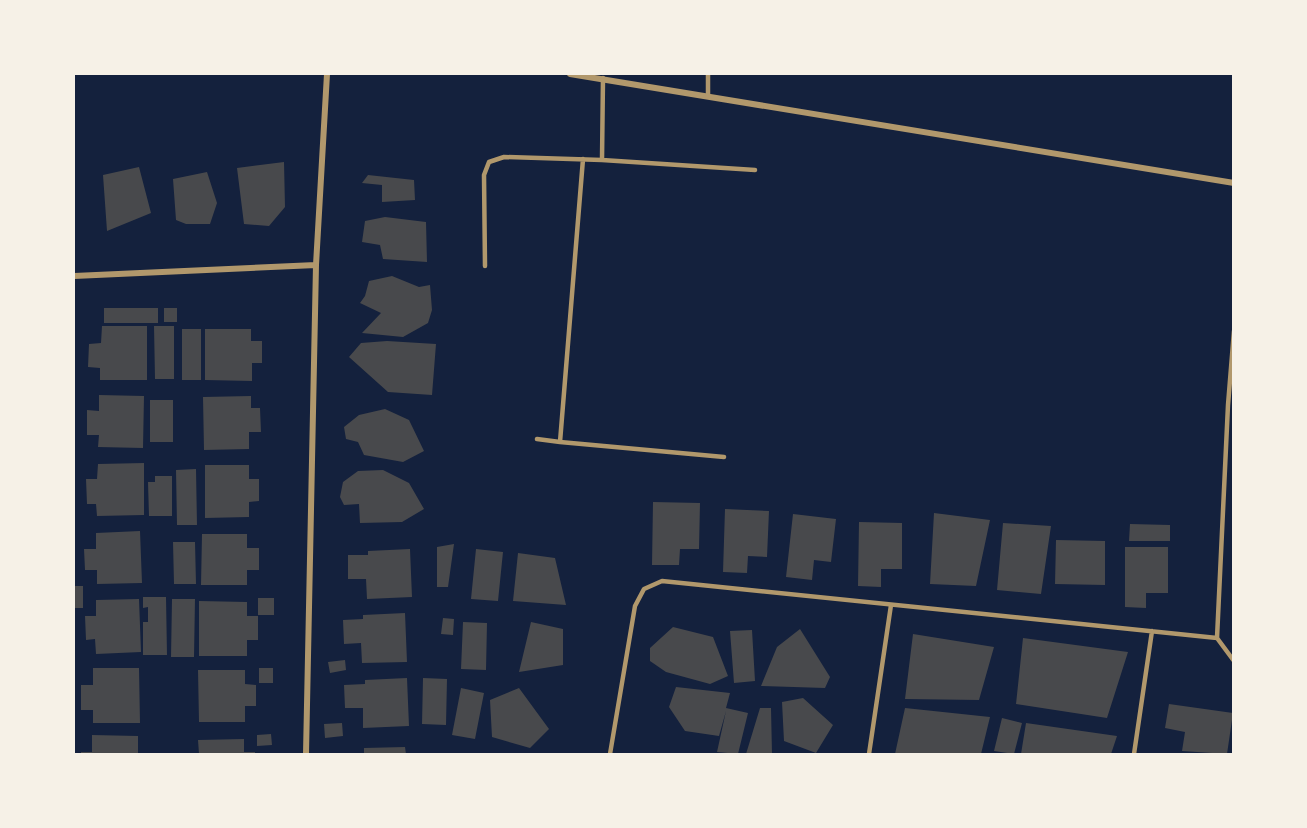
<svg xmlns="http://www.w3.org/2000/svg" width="1307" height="828" font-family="Commissioner,sans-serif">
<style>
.building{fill:#48494c}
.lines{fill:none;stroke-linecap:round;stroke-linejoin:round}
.service{stroke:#b1986c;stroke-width:4.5}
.minor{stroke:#b1986c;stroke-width:6}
</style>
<rect width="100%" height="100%" fill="#14213d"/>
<path class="building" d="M284,162L285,207L269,226L244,224L237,168Z
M139,167L151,213L107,231L103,175Z
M207,172L217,203L210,224H186L176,220L173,179Z
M368,175L414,180L415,200L382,202V185L362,183Z
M385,217L426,222L427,262L383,259L380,245L362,242L365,221Z
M392,276L419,287L430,285L432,310L428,323L403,337L362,333L381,313L360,303L365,296L369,281Z
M104,308H158V323H104Z
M164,308H177V322H164Z
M102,326H147V380H100V368L88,367L89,344L101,343Z
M154,326H174V379H155Z
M182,329H201V380H182Z
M205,329H251V341H262V363H252V381L205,380Z
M387,341L436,344L432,395L388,392L349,357L361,343Z
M99,395L144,396L143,448L98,447L99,435H87V410L99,411Z
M251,396V408H260L261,432H249V449L204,450L203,397Z
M150,400H173V442H150Z
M385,409L409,420L424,451L403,462L364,455L358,442L346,439L344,427L359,415Z
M144,463V515L97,516L96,504H87L86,479H97L98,464Z
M205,465H249V479H259V501L249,502V517L205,518Z
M196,469L197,525H177L176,470Z
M383,470L409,483L424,509L402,522L360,523L359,504L344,505L340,497L343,482L358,471Z
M155,476H172V516H149L148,482H155Z
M653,502L700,503L699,549H680L679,565H652Z
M725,509L769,511L767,557L748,556L747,573L723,572Z
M934,513L990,520L976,586L930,584Z
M793,514L836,519L831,562L814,560L812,580L786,577Z
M859,522L902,523V569H881V587L858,586Z
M1003,523L1051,526L1041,594L997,590Z
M1130,524L1170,525V541H1129Z
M140,531L142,583L97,584V570H85L84,549H96V533Z
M202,534H247V548H259V570H247V585H201Z
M1056,540L1105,541V585L1055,584Z
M173,542H195L196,584H174Z
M454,544L448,587H437V547Z
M1125,547H1168V593H1146V608L1125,607Z
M410,549L412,597L367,599L366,579H348V555H368V551Z
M476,549L503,552L498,601L471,599Z
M518,553L555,558L566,605L513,601Z
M74,586H83V608H74Z
M143,597H166L167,655H143V622H148V607L143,608Z
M258,598H274V615H258Z
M139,599L141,652L96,654L95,639L86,640L85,616H96V600Z
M172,599H195L194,657H171Z
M199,601L247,602V616H258V640H247V656H199Z
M405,613L407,662L362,663L361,643L344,644L343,620L363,619V615Z
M443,618L454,619L453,635L441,634Z
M463,622L487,623L486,670L461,669Z
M531,622L563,629V665L519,672Z
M673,627L713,637L728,676L710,684L666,672L650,661V648Z
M800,629L830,677L825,688L761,686L777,647Z
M752,630L755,681L734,683L730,631Z
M913,634L994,647L979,700L905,699Z
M1023,638L1128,652L1107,718L1016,704Z
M345,660L346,670L330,673L328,662Z
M93,668H139L140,723H93V710H81V685H93Z
M259,668H273V683H259Z
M198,670H245V684L256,685V706H245V722H199Z
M407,678L409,726L363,728V708H345L344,685L365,684V680Z
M423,678L447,679L446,725L422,724Z
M676,687L730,693L726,708L748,713L738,754L717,752L726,711L719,736L685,731L669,707Z
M461,688L484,693L475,739L452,735Z
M519,688L549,729L530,748L492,737L490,700Z
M803,698L833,725L816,753L784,741L782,702Z
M1169,704L1233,713L1227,754L1182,751L1185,732L1165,728Z
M760,708H771L772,754H746Z
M905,708L990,717L981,754H895Z
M1002,718L1022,723L1014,754L994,751Z
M342,723L343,736L325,738L324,724Z
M1026,723L1117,736L1111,754H1021Z
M271,734L272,745L257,746V735Z
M92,735L138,736V754H81V752H92Z
M244,739V752H255V754H199L198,740Z
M405,747L406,754H364V748Z"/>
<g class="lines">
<path class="service" d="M708,74V95
M603,78L602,160L755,170
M583,159L560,442L724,457
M485,266L484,175L489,162L504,157L602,160
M537,439L560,442
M1217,638L1228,405L1234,331
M610,754L635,606L644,589L662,581L1217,638L1234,661
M869,754L891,605
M1134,754L1152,631"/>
<path class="minor" d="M570,74L1234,183
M74,276L316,265
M306,754L316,265L327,74"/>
</g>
<rect width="1307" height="828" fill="none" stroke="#f6f1e7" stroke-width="150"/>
</svg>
